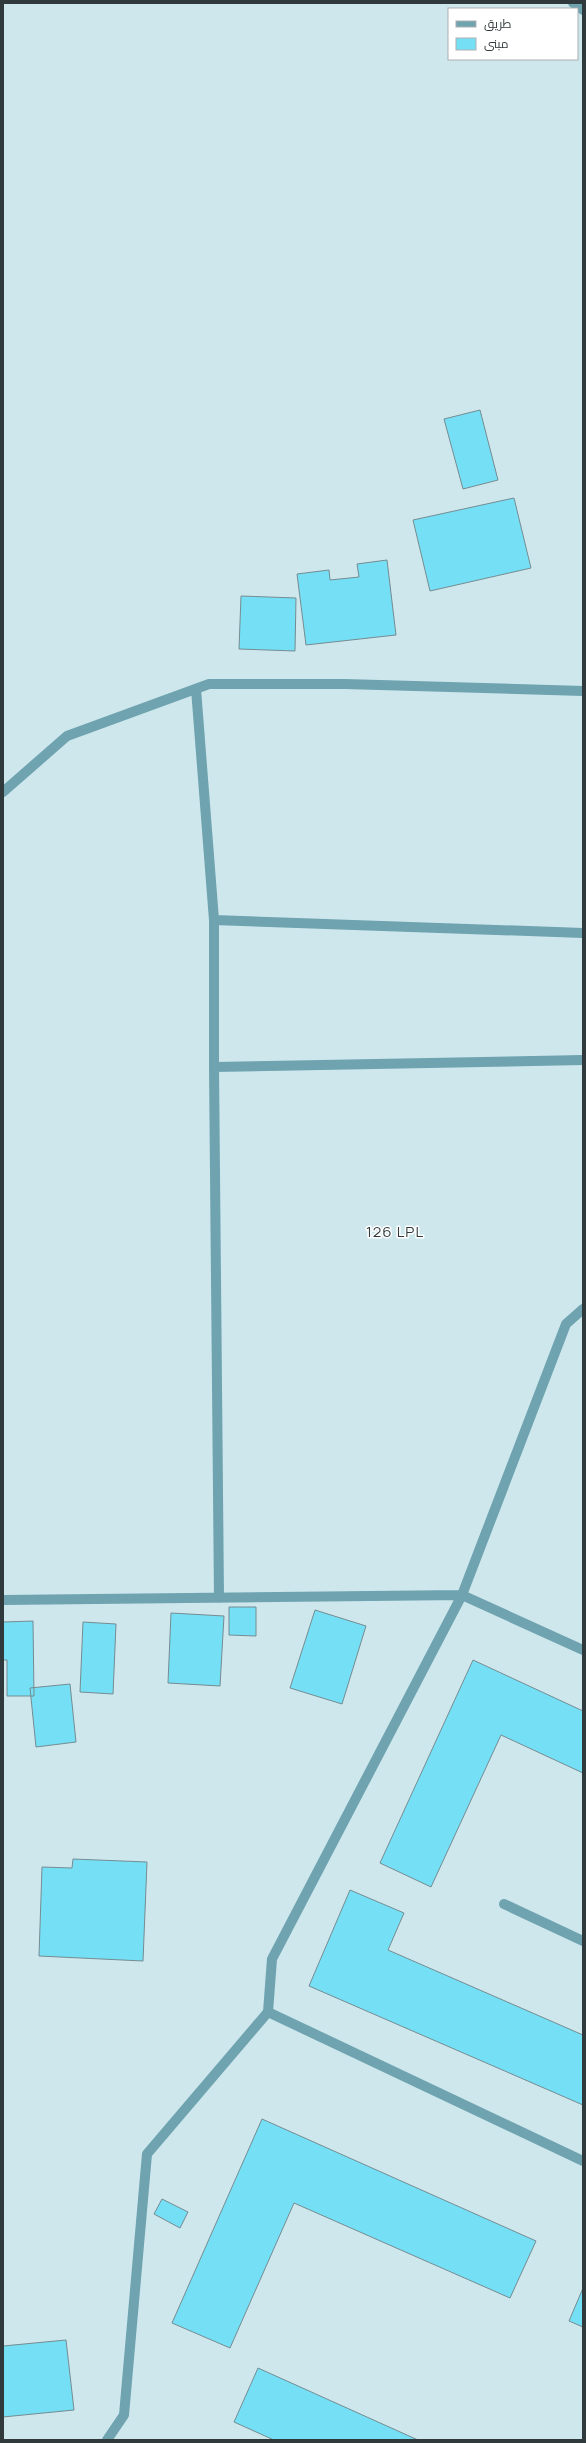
<svg xmlns="http://www.w3.org/2000/svg" width="586" height="2443" font-family="Manrope,Cairo,sans-serif">
<style>
.building{fill:#74dff5;stroke:#758c92}
.lines{fill:none;stroke-linecap:round;stroke-linejoin:round}
.minor{stroke:#6ea3af;stroke-width:10}
.tertiary{stroke:#6ea3af;stroke-width:10}
.labels{text-anchor:middle;dominant-baseline:central;stroke-width:3;stroke-linejoin:round;paint-order:stroke}
.neighbourhood-label{font-size:15px;letter-spacing:1px;fill:#303a3c;stroke:#fff}
</style>
<rect width="100%" height="100%" fill="#cee7ed"/>
<path class="building" d="M480,410L498,480L463,489L444,419Z
M514,498L531,568L430,591L413,520Z
M387,560L396,635L306,645L297,574L329,570L330,580L359,577L357,564Z
M241,596L296,598L295,651L239,649Z
M229,1607H256V1636L229,1635Z
M315,1610L366,1626L342,1704L290,1688Z
M171,1613L224,1616L220,1686L168,1683Z
M33,1621L34,1696H7V1660H3V1622Z
M83,1622L116,1624L113,1694L80,1692Z
M473,1660L583,1711V1773L501,1735L431,1887L380,1863Z
M70,1684L76,1742L36,1747L30,1688Z
M73,1859L147,1862L143,1961L39,1956L42,1867L72,1868Z
M350,1890L404,1913L388,1950L583,2035V2105L309,1986Z
M262,2119L536,2241L510,2298L294,2203L230,2348L172,2323Z
M162,2199L188,2212L180,2228L154,2214Z
M583,2288V2327L569,2321Z
M66,2340L74,2410L3,2417V2346Z
M258,2368L418,2440H274L234,2422Z"/>
<g class="lines">
<path class="minor" d="M573,3L583,10
M196,689L214,920
M214,1067V920L583,933
M583,1309L566,1324L462,1595L272,1959L268,2012L583,2161
M219,1598L214,1067L583,1060
M3,1600L462,1595L583,1650
M504,1904L583,1941
M107,2440L124,2415L147,2154L268,2012"/>
<path class="tertiary" d="M3,792L67,736L209,684H345L583,691"/>
</g>
<g class="labels">
<g class="neighbourhood-label">
<text x="395" y="1231">126 LPL</text>
</g>
</g>
<rect width="586" height="2443" fill="none" stroke="#303a3c" stroke-width="8"/>
<rect x="448" y="8" width="130" height="52" fill="#ffffff" stroke="#acb0b1"/>
<rect x="456" y="21" width="20" height="6" fill="#6ea3af" stroke="#acb0b1"/>
<text x="484" y="28" font-size="12" fill="#303a3c">طريق</text>
<rect x="456" y="38" width="20" height="12" fill="#74dff5" stroke="#acb0b1"/>
<text x="484" y="48" font-size="12" fill="#303a3c">مبنى</text>
</svg>
